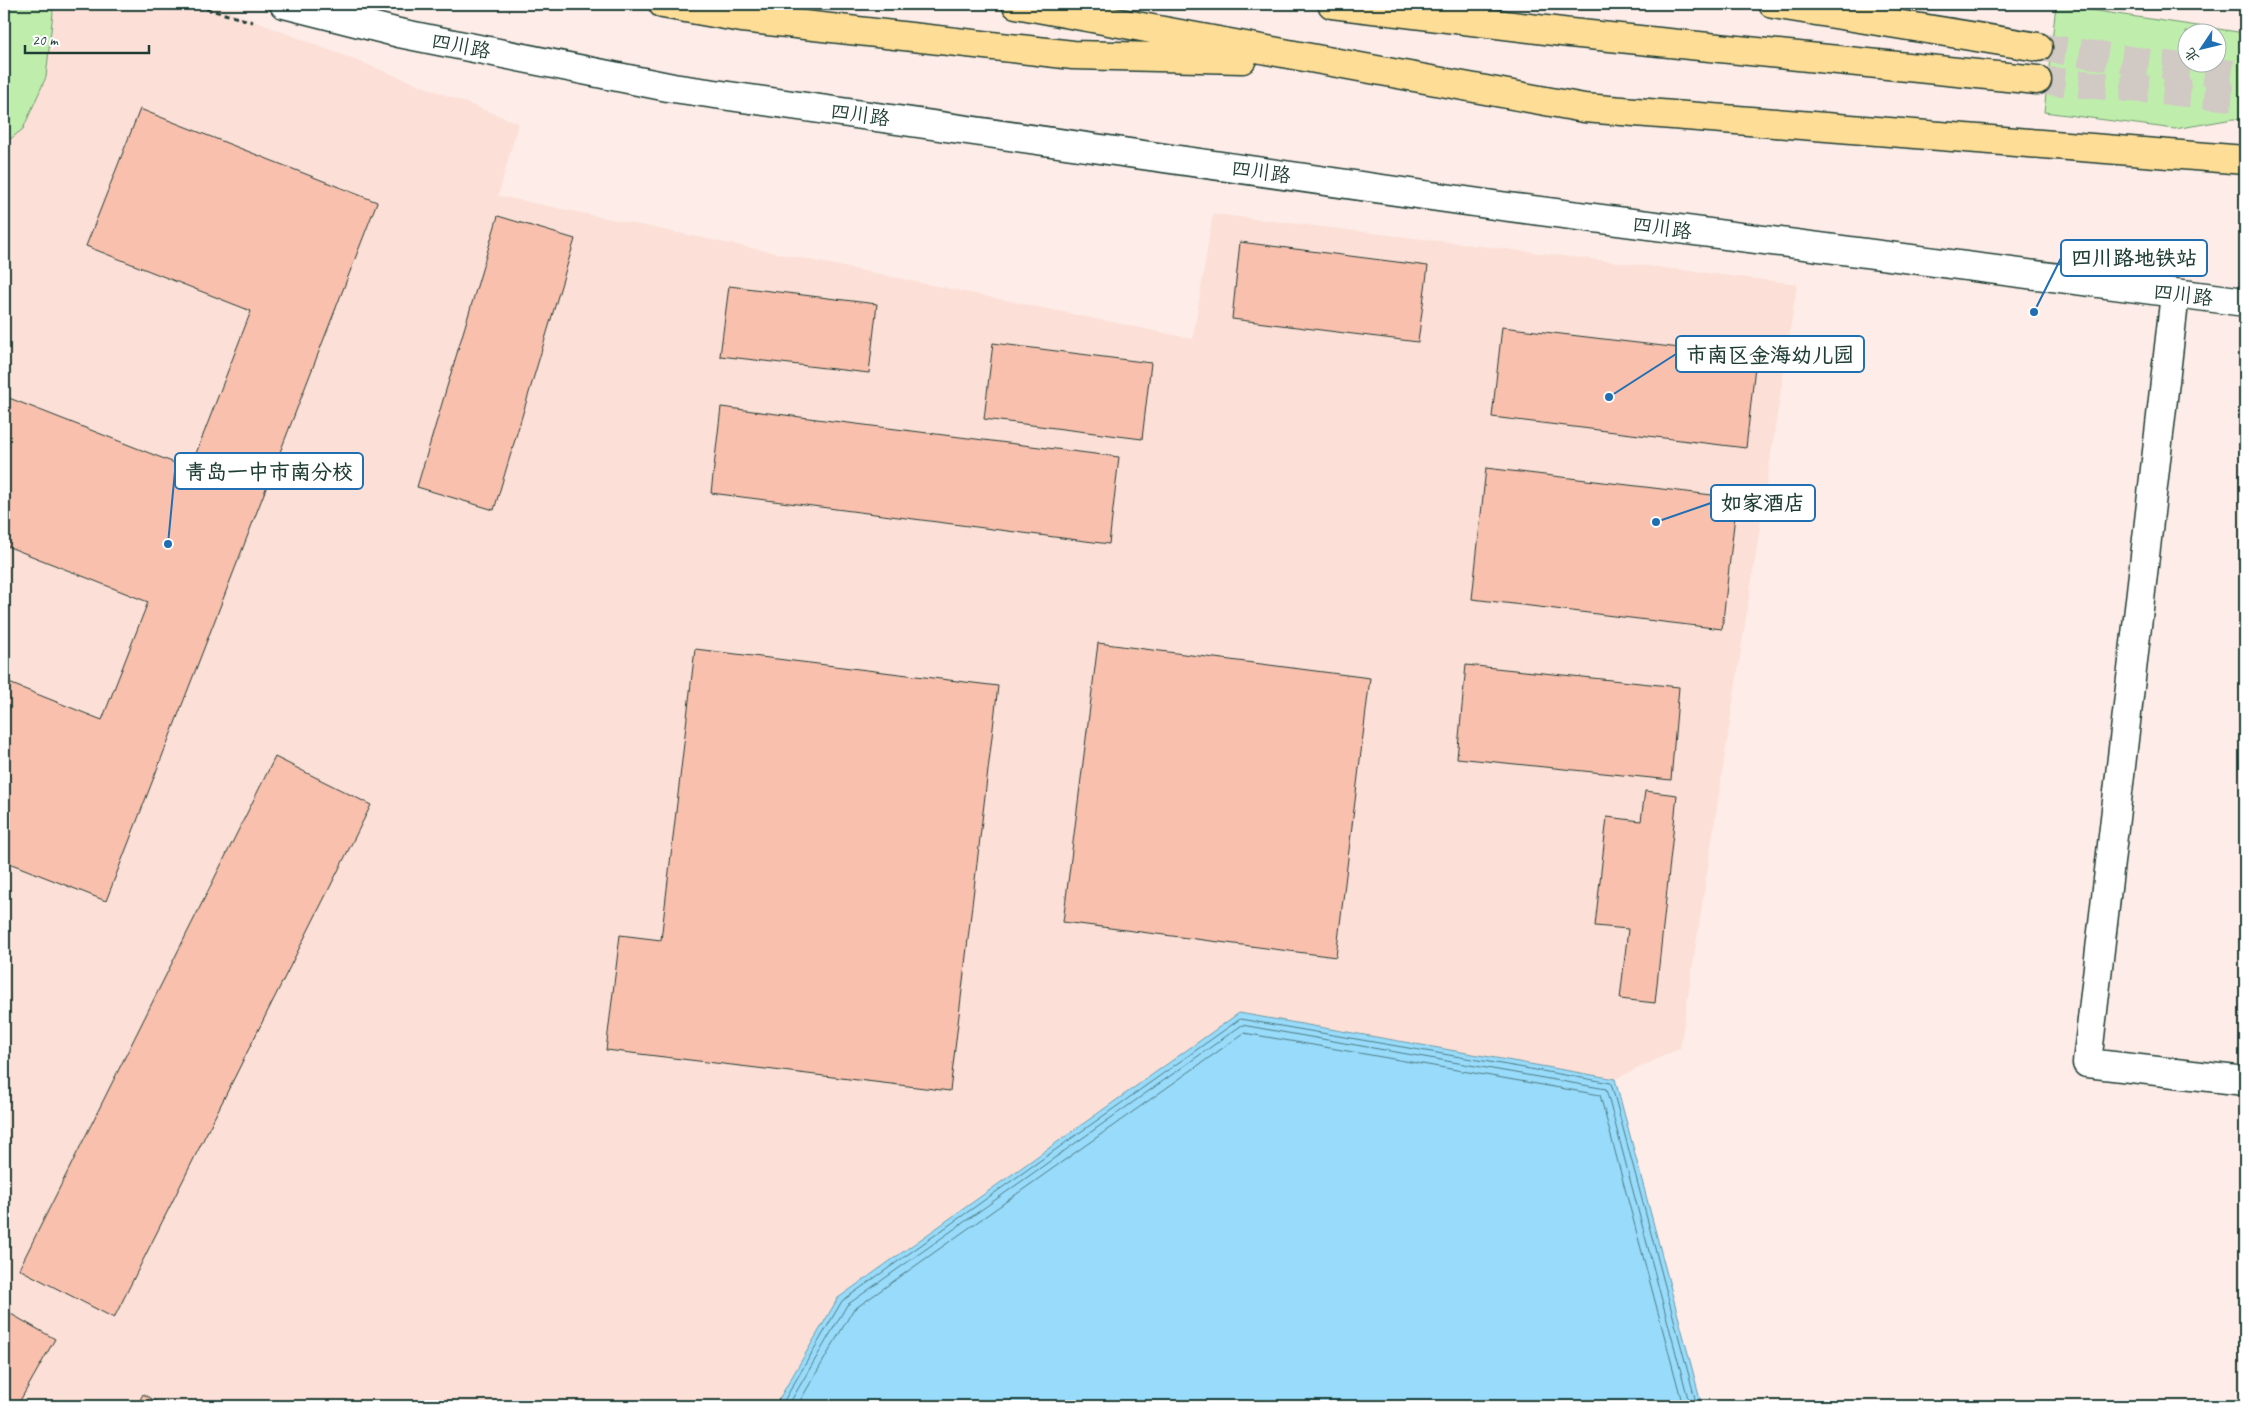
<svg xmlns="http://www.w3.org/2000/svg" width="2249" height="1410" font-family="Caveat,'LXGW WenKai TC',sans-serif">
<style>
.built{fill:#fcdfd6}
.green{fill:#bfeeac;stroke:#6f9670;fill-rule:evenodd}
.water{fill:#98dbfa;stroke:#689cab}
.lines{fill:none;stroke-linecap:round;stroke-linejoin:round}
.shore{stroke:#4f7c83;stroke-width:1}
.building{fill:#f9c0ae;stroke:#1f3d34}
.highway-tunnel{stroke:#d1c9c3;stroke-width:28;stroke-dasharray:28 14;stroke-linecap:butt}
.street-casing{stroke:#1f3d34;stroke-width:31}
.secondary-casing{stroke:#1f3d34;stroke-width:31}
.primary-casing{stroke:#1f3d34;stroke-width:31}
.highway-casing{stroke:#1f3d34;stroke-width:31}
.path{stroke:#1f3d34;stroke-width:3;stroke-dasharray:5 4;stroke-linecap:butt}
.street{stroke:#fff;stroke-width:28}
.secondary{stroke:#fff;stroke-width:28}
.primary{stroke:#fedd96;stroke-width:28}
.highway{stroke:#fedd96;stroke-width:28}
.labels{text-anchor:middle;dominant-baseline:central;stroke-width:4.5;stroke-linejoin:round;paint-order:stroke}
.street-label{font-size:20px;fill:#1f3d34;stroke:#fff}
.leader{fill:none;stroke:#1f6fb2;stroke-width:2}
.callout-dot{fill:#1f6fb2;stroke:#fff;stroke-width:2}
.callout{fill:#fff;stroke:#1f6fb2;stroke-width:2}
.callout-label{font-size:21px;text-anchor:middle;font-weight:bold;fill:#1f3d34}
</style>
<rect width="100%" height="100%" fill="#fdece7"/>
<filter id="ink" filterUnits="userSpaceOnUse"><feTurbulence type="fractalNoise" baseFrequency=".02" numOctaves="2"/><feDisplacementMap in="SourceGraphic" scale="10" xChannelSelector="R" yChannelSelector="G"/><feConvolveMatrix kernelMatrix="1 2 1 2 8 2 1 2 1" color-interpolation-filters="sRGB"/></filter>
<g filter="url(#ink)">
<path class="built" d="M4,4H210L518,123L498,196L1193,339L1213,214L1797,284L1680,1048L1615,1079L1239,1013L838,1297L775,1406H4Z"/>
<path class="green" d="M4,4H50L53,12L46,77L23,129L4,144Z
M2056,5L2245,33V120L2233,119L2175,129L2044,112ZM2186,32H2216V62H2186Z"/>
<path class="water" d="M1239,1013L1615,1079L1702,1406H775L838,1298Z"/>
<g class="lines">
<path class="shore" d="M781,1406L842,1301L1240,1019L1611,1083L1697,1406
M788,1406L847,1305L1242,1025L1606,1089L1690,1406
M797,1406L853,1310L1244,1033L1600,1095L1683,1406"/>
</g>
<path class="building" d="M140,109L377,202L106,901L4,861V681L102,720L148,602L4,545V396L190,469L251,311L86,246Z
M498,216L575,239L494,510L417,487Z
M1240,242L1428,266L1418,342L1232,319Z
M729,286L877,304L869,373L720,356Z
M1502,327L1756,357L1746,448L1492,417Z
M993,343L1151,363L1142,439L984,419Z
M721,407L1119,457L1109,544L711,493Z
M1486,468L1737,498L1722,629L1472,599Z
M1098,643L1370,678L1336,957L1063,922Z
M695,649L998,686L950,1091L606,1050L620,935L661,940Z
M1466,665L1679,687L1671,780L1457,758Z
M275,757L371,805L114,1318L19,1269Z
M1645,791L1677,795L1655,1003L1620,999L1628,929L1595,926L1607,817L1641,821Z
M4,1310L55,1339L17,1406H4Z
M143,1394L164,1406H137Z"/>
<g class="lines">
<path class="highway-tunnel" d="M2038,47L2245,76
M2037,80L2245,98"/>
<defs>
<path id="street" d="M2175,294L2087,1063L2245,1081"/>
<path id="secondary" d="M284,4L399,33L673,88L1501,206L2245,302"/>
<path id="primary" d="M663,4L742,18L1073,55L1242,59
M1016,4L1584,108L2245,160"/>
<path id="highway" d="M1332,4L1570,33L2037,80
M1773,4L2038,47"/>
</defs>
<use href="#street" class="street-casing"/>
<use href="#secondary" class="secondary-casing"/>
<use href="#primary" class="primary-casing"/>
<use href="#highway" class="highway-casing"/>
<path class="path" d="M189,4L253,22"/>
<use href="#street" class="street"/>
<use href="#secondary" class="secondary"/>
<use href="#primary" class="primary"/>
<use href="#highway" class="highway"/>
</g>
</g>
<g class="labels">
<g class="street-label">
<text transform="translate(461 46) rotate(11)">四川路</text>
<text transform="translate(860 115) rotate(8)">四川路</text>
<text transform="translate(1261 172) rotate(8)">四川路</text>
<text transform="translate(1662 228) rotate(8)">四川路</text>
<text transform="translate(2183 295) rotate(7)">四川路</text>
</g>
</g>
<path class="leader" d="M2034 312L2061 258M1609 397L1676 354M168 544L175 471M1656 522L1711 503"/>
<g class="callout-dot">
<circle cx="2034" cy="312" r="5"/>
<circle cx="1609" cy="397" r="5"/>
<circle cx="168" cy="544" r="5"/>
<circle cx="1656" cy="522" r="5"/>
</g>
<g class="callout">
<rect x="2061" y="240" width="146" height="36" rx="5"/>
<rect x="1676" y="336" width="188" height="36" rx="5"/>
<rect x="175" y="453" width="188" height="36" rx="5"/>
<rect x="1711" y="485" width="104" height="36" rx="5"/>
</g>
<g class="callout-label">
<text x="2134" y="265">四川路地铁站</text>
<text x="1770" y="362">市南区金海幼儿园</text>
<text x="269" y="479">青岛一中市南分校</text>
<text x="1763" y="510">如家酒店</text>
</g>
<rect width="2249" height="1410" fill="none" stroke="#fff" stroke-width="20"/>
<rect x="10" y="10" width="2229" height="1390" fill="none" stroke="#1f3d34" stroke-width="2" filter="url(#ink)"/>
<g transform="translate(2202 48) rotate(235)"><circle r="24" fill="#ffffff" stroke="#a5b1ae"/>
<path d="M0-4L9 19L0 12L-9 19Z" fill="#1f6fb2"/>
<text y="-8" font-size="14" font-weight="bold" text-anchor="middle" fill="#1f3d34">北</text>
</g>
<path d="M25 45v8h124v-8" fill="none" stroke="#1f3d34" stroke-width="2.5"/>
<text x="32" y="45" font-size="15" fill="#1f3d34" stroke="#ffffff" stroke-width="4" paint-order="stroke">20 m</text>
</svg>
